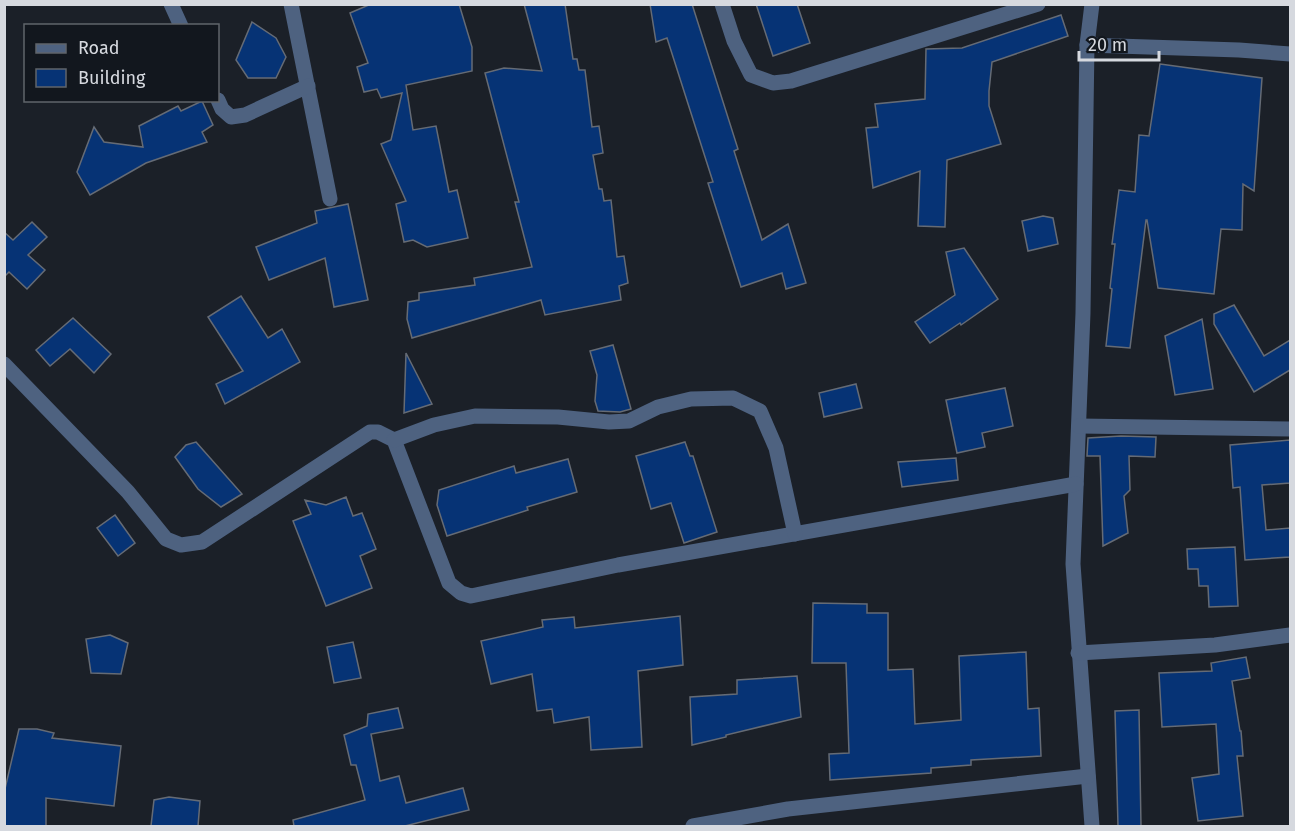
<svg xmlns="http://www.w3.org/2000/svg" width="1295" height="831" font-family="'Fira Sans',sans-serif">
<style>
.building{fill:#063375;stroke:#656b75;stroke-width:1.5}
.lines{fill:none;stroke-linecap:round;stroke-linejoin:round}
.minor{stroke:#4e6280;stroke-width:15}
</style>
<rect width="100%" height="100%" fill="#1b2028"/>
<g class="building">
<path d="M371,4h88l13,43v24l-66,14 7,45 23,-4 13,66 8,-2 11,48 -41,9 -14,-7 -9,2 -8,-38 10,-3 -25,-57 10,-4 11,-47 -21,5 -4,-9 -13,3 -7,-25 11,-4 -18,-50z"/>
<path d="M524,4h41l8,55h4l2,11h6l7,57 7,-1 4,27 -10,2 6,34h3l2,12 7,-1 6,57 7,-1 4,27 -9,3 2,14 -76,15 -4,-15 -129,38 -5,-19 1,-17 11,-2v-7l56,-8 -1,-7 58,-11 -17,-65h4l-34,-129 19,-5 38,3z"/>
<path d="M650,4h42l46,145 -4,2 28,89 26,-16 18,59 -20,6 -4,-16 -41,14 -33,-104 5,-1 -46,-144 -11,4z"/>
<path d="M756,4h41l13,39 -37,13z"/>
<path d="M1061,15l7,21 -76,26 -3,29v15l12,38 -54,16 -2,67 -27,-1 2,-55 -47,17 -7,-60 12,-1 -3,-23 50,-5 1,-50 36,-1z"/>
<path d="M252,22l24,16 10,19 -10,21h-28l-12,-18z"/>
<path d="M1160,64l102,14 -8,113 -11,-7 -1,46 -21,-1 -7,65 -56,-6 -11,-68h-1l-16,128 -24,-2 6,-57 -2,-1 5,-44h-3l7,-54 16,2 4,-57 10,1z"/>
<path d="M202,101l11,24 -11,7 5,10 -61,21 -56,32 -13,-23 17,-45 10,15 39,5 -4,-21 39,-20 3,5z"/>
<path d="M348,204l20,96 -34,7 -9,-49 -56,22 -13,-33 61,-24 -2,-12z"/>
<path d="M1043,216l10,2 5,26 -30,7 -6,-30z"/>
<path d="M32,222l15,15 -19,18 17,15 -18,19 -18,-17 -5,5v-45l9,8z"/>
<path d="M964,248l34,51 -37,26 -1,-2 -30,20 -15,-21 40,-27 -9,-43z"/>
<path d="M241,296l27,42 14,-9 18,33 -75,42 -9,-20 27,-13 -35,-54z"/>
<path d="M1234,305l30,51 26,-16v30l-36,22 -40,-68v-10z"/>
<path d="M73,318l38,36 -17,19 -24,-24 -20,17 -14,-16z"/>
<path d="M1202,319l11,70 -38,6 -10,-59z"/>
<path d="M613,345l18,64 -11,3 -22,-1 -3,-10 2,-26 -7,-24z"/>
<path d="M406,353l26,51 -28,9z"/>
<path d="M856,384l6,24 -38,9 -5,-24z"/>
<path d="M1005,388l8,38 -31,7 3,14 -28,6 -11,-53z"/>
<path d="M1121,436l35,1 -1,20 -26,-1 1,34 -6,6 4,37 -25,13 -3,-90h-13l1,-18z"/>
<path d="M1290,440v43l-28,2 4,45 24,-2v29l-45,3 -5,-73 -7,1 -3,-43z"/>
<path d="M196,442l46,52 -21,13 -23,-18 -23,-32 11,-12z"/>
<path d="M685,442l5,14h3l24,76 -33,11 -13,-40 -20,6 -15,-53z"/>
<path d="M956,458l2,22 -56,7 -4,-25z"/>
<path d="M568,459l9,33 -50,15 1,3 -81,26 -10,-31 2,-15 75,-24 2,7z"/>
<path d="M346,497l7,19 9,-3 14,36 -16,7 12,32 -46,18 -33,-85 18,-7 -6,-14 21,5z"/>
<path d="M115,515l20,28 -17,13 -21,-28z"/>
<path d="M1235,547l3,59 -29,1 -1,-21h-9l-1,-17h-10l-1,-20z"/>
<path d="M813,603l54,1v9h21v57l25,-1 2,55 46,-4 -2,-64 67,-4 2,57 11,-1 2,48 -70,4v5l-40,3v5l-101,7 -1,-26 20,-1 -3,-90h-34z"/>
<path d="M680,616l3,49 -45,6 4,76 -51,3 -2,-33 -35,6 -2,-14 -15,2 -5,-37 -41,10 -10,-43 62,-14 -1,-7 32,-3 1,11z"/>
<path d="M110,635l18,8 -7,31 -30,-1 -5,-34z"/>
<path d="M353,642l8,36 -27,5 -7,-36z"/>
<path d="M1246,657l4,21 -18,3 8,50h1l2,25h-6l6,60 -45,5 -6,-43 27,-4 -3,-50 -54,3 -3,-54 53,-2 -1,-8z"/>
<path d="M797,676l4,41 -75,18v2l-34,8 -2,-48 47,-3v-14z"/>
<path d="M398,708l5,20 -32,6 9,47 19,-5 7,27 57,-15 6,22 -64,16h-111l-1,-6 72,-20 -9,-35h-5l-7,-30 23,-9 1,-12z"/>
<path d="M1139,710l2,116h-23l-3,-115z"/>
<path d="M19,729h18l17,4 -2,5 69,8 -7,60 -68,-8v28h-42v-33z"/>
<path d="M169,797l31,4 -2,25h-47l3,-26z"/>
</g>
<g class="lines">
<g class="minor">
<path d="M171,4l10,22"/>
<path d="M291,4l39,195"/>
<path d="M722,4l12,37 17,34 22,8 18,-2 247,-77"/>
<path d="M1092,4l-5,41 -4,268 -10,251 19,262"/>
<path d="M1087,45l152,5 51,4"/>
<path d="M218,100l4,9 9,8 14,-2 63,-29"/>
<path d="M4,364l124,128 38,47 15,6 21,-3 168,-110h8l16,8 55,143 12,10 10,3 147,-31 458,-81"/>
<path d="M1079,426l211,3"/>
<path d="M394,440l40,-15 41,-9 83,1 51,5 20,-1 29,-14 33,-8 42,-1 27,13 16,37 19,86"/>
<path d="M1078,653l137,-8 75,-10"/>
<path d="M693,826l95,-17 300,-33"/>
</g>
</g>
<rect width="1295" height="831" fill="none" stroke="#d6d9df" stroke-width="12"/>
<rect x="24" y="24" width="195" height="78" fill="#12171e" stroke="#60656b" stroke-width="1.5"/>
<rect x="36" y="44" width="30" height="9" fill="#4e6280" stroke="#60656b" stroke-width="1.5"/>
<text x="78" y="54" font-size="18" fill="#d6d9df">Road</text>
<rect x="36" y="69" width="30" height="18" fill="#063375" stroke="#60656b" stroke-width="1.5"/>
<text x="78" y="84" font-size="18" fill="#d6d9df">Building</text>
<path d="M1079 51v9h80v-9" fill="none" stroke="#d6d9df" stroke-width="3"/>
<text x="1088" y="51" font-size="18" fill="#d6d9df" stroke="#12171e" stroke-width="4.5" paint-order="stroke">20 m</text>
</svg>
